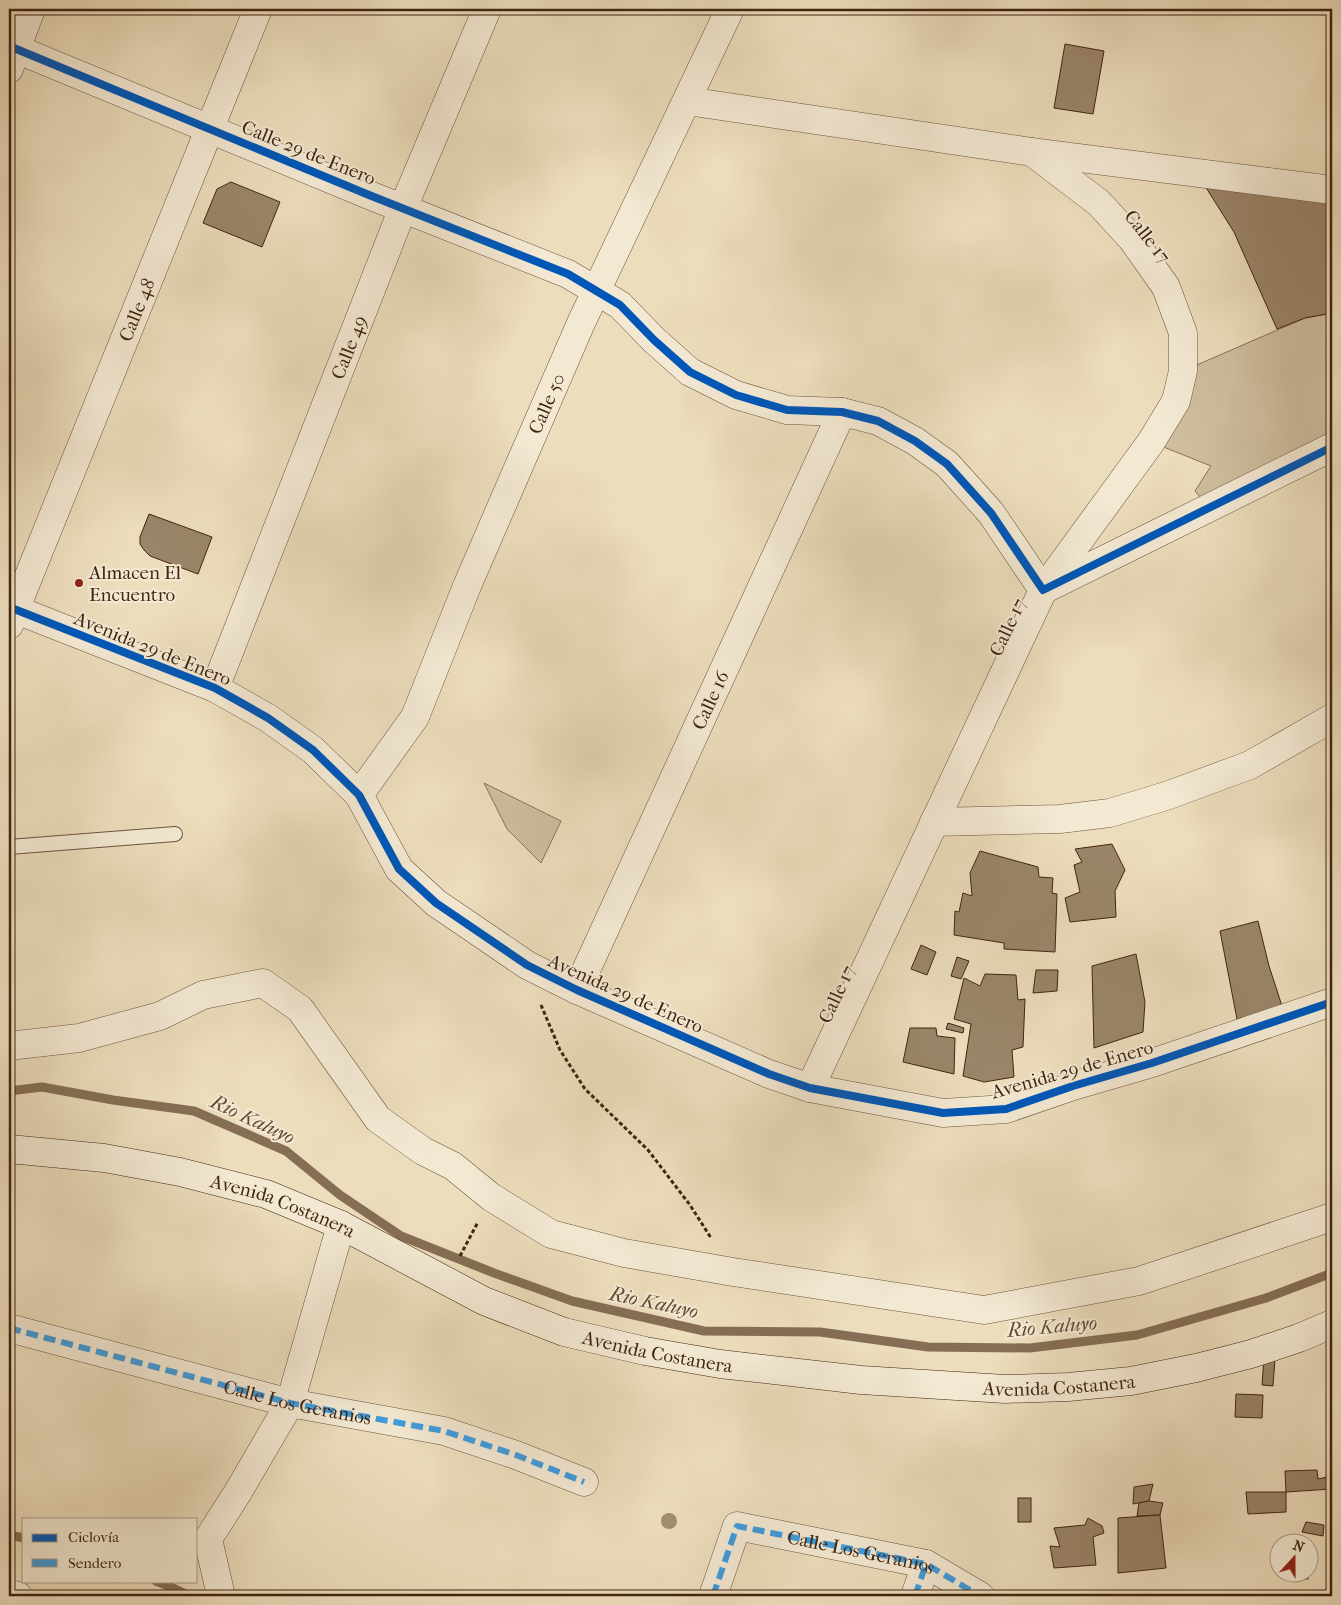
<svg xmlns="http://www.w3.org/2000/svg" width="1341" height="1605" font-family="'IM FELL French Canon',serif">
<style>
.green{fill:#cfbe9f;stroke:#887258}
.lines{fill:none;stroke-linecap:round;stroke-linejoin:round}
.stream{stroke:#856e55;stroke-width:9}
.building{fill:#9a856a;stroke:#412511}
.lane-casing{stroke:#6c533c;stroke-width:16}
.street-casing{stroke:#6c533c;stroke-width:29}
.secondary-casing{stroke:#412511;stroke-width:29}
.path{stroke:#412511;stroke-width:3;stroke-dasharray:4 2.5;stroke-linecap:butt}
.lane{stroke:#f3e9d3;stroke-width:14}
.street{stroke:#f3e9d3;stroke-width:28}
.secondary{stroke:#f3e9d3;stroke-width:28}
.quiet{stroke:#3f9cde;stroke-width:6;stroke-dasharray:12 6;stroke-linecap:butt}
.cycleway-casing{stroke:#f3e9d3;stroke-width:11}
.cycleway{stroke:#0057b8;stroke-width:8}
.tree{fill:#a18d71}
.poi-dot{fill:#8f2418;stroke:#f3e9d3;stroke-width:2}
.labels{text-anchor:middle;stroke-width:4;stroke-linejoin:round;paint-order:stroke}
.street-label{font-size:19px;fill:#412511;stroke:#f3e9d3}
.poi-label{font-size:19px;fill:#412511;stroke:#f3e9d3;text-anchor:start}
.water-label{font-size:20px;font-style:italic;fill:#634933;stroke:#f3e9d3}
</style>
<rect width="100%" height="100%" fill="#ecddbc"/>
<filter id="stains"><feTurbulence type="fractalNoise" baseFrequency=".004" numOctaves="4"/><feColorMatrix values="0 0 0 0 .2 0 0 0 0 .09 0 0 0 0 .02 0 0 0 .5 -.17"/></filter>
<radialGradient id="worn" r=".72"><stop offset=".6" stop-color="#630" stop-opacity="0"/><stop offset="1" stop-color="#630" stop-opacity=".3"/></radialGradient>
<g class="green">
<path d="M1332,313v127l-125,65 -12,-14 16,-25 -60,-24 32,-71 122,-53z"/>
<path d="M484,783l77,38 -20,42 -34,-34z"/>
</g>
<g class="lines">
<g class="stream">
<path d="M9,1091l33,-4 71,13 81,11 92,40 54,44 61,41 93,37 78,28 132,30 116,1 108,15 102,1 107,-13 129,-37 66,-25"/>
<path d="M9,1535l15,3"/>
<path d="M156,1581l15,6 19,9"/>
</g>
</g>
<g class="building">
<path d="M1065,44l39,7 -11,63 -39,-6z"/>
<path d="M231,182l49,20 -18,45 -59,-24 14,-34z"/>
<path d="M1205,186l127,15v112l-27,5 -28,11 -43,-97z"/>
<path d="M149,514l63,23 -14,37 -48,-18 -6,-6 -4,-6v-7z"/>
<path d="M1112,844l13,26 -10,21 1,26 -46,5 -5,-24 15,-6 -6,-27 8,-3 -7,-13z"/>
<path d="M980,851l58,16 1,10 14,1 -1,15 5,1 -2,58 -51,-3v-6l-50,-8 1,-24 4,1 4,-19 9,3 -2,-23z"/>
<path d="M1258,921l11,45 14,43 -46,10 -17,-88z"/>
<path d="M921,945l15,7 -9,23 -16,-6z"/>
<path d="M1136,954l9,48 -2,30 -49,16 -2,-82z"/>
<path d="M957,957l12,4 -8,18 -10,-3z"/>
<path d="M1036,970h22l-1,21 -24,2z"/>
<path d="M985,974l31,1 2,25 7,-1 -2,48 -11,3 2,27 -30,5 -21,-6 8,-52 -17,-5 10,-41 16,8z"/>
<path d="M948,1023l16,5 -1,5 -17,-4z"/>
<path d="M910,1028h26l1,8 18,2 -1,36 -51,-12z"/>
<path d="M1264,1358l11,1 -2,27 -11,-1z"/>
<path d="M1236,1394l27,1 -1,23 -27,-1z"/>
<path d="M1317,1470l1,9 14,-3v13l-46,3 -1,-21z"/>
<path d="M1153,1484l-4,17 -16,3 1,-17z"/>
<path d="M1246,1492h40v20l-38,2z"/>
<rect x="1018" y="1498" width="13" height="24"/>
<path d="M1149,1501l14,2 -3,12 -23,1 2,-13z"/>
<path d="M1160,1515l6,53 -48,5v-55z"/>
<path d="M1088,1518l14,8 2,7 -11,4 3,28 -42,3 -4,-22 10,1 -6,-19 31,-3z"/>
<path d="M1306,1522l18,3 -1,11 -21,-4z"/>
<path d="M1309,1559l-1,20 -19,-1v-6h19z"/>
</g>
<g class="lines">
<defs>
<path id="lane" d="M9,847l166,-13"/>
<g id="street">
<path d="M9,46l360,149 199,79 52,31 34,35 36,32 46,23 51,15 55,2 36,9 37,20 32,23 44,49 52,77 289,-143"/>
<path d="M9,69l22,-60"/>
<path d="M687,101l345,51 300,38"/>
<path d="M9,607l206,81 53,30 45,32 46,45 40,74 37,34 91,62 50,25 192,84 41,14 133,25 63,-4 67,-23 79,-23 180,-61"/>
<path id="s1" d="M9,625l249,-616"/>
<path id="s2" d="M215,688l188,-480 84,-199"/>
<path id="s3" d="M359,795l56,-78 52,-131 114,-263 149,-314"/>
<path d="M934,822l126,-3 50,-6 59,-18 81,-30 82,-47"/>
<path id="s4" d="M577,990l265,-578"/>
<path d="M9,1046l70,-8 81,-22 43,-21 60,-12 37,26 78,110 45,32 30,15 38,31 60,37 73,19 109,19 251,38 155,-29 193,-64"/>
<path d="M810,1088l233,-498 108,-148 25,-41 7,-30v-38l-17,-46 -34,-48 -33,-36 -67,-51"/>
<path id="s5" d="M9,1328l281,75 154,28 72,24 68,27"/>
<path d="M9,1594l9,2"/>
<path d="M221,1596l-13,-57 30,-47 52,-89 51,-178"/>
<path id="s6" d="M713,1596l24,-70 189,38 54,32"/>
<path d="M915,1596l11,-32"/>
</g>
<g id="secondary">
<path id="s7" d="M9,1150h11l84,8 76,14 86,22 75,31 143,76 80,31 81,19 75,13 141,16 144,9 63,-2 63,-6 65,-13 55,-14 48,-16 33,-14"/>
</g>
</defs>
<use href="#lane" class="lane-casing"/>
<use href="#street" class="street-casing"/>
<use href="#secondary" class="secondary-casing"/>
<g class="path">
<path d="M541,1005l19,45 25,39 63,61 42,55 21,33"/>
<path d="M460,1256l18,-34"/>
</g>
<use href="#lane" class="lane"/>
<use href="#street" class="street"/>
<use href="#secondary" class="secondary"/>
<g class="quiet">
<path d="M9,1328l281,75 154,28 72,24 68,27"/>
<path d="M713,1596l24,-70 189,38 54,32"/>
<path d="M915,1596l11,-32"/>
</g>
<defs>
<g id="cycleway">
<path d="M9,46l360,149 199,79 52,31 34,35 36,32 46,23 51,15 55,2 36,9 37,20 32,23 44,49 52,77 289,-143"/>
<path d="M9,607l206,81 53,30 45,32 46,45 40,74 37,34 91,62 50,25 192,84 41,14 133,25 63,-4 67,-23 79,-23 180,-61"/>
</g>
</defs>
<use href="#cycleway" class="cycleway-casing"/>
<use href="#cycleway" class="cycleway"/>
</g>
<circle class="tree" cx="669" cy="1521" r="8"/>
<circle class="poi-dot" cx="79" cy="583" r="5"/>
<g class="labels">
<g class="street-label">
<text transform="translate(309 152) rotate(22)" y="7">Calle 29 de Enero</text>
<text transform="translate(1148 236) rotate(52)" y="7">Calle 17</text>
<text dy="7" stroke="none"><textPath href="#s1" startOffset="340">Calle 48</textPath></text>
<text dy="7" stroke="none"><textPath href="#s2" startOffset="366">Calle 49</textPath></text>
<text dy="7" stroke="none"><textPath href="#s3" startOffset="436">Calle 50</textPath></text>
<text transform="translate(1007 627) rotate(-65)" y="7">Calle 17</text>
<text transform="translate(153 648) rotate(22)" y="7">Avenida 29 de Enero</text>
<text dy="7" stroke="none"><textPath href="#s4" startOffset="319">Calle 16</textPath></text>
<text transform="translate(626 993) rotate(24)" y="7">Avenida 29 de Enero</text>
<text transform="translate(836 994) rotate(-65)" y="7">Calle 17</text>
<text transform="translate(1072 1069) rotate(-16)" y="7">Avenida 29 de Enero</text>
<text dy="7" stroke="none"><textPath href="#s7" startOffset="281">Avenida Costanera</textPath></text>
<text dy="7" stroke="none"><textPath href="#s7" startOffset="686">Avenida Costanera</textPath></text>
<text dy="7" stroke="none"><textPath href="#s7" startOffset="1090">Avenida Costanera</textPath></text>
<text dy="7" stroke="none"><textPath href="#s5" startOffset="298">Calle Los Geranios</textPath></text>
<text dy="7" stroke="none"><textPath href="#s6" startOffset="201">Calle Los Geranios</textPath></text>
</g>
<g class="poi-label">
<text x="89" y="579">Almacen El<tspan x="89" dy="22">Encuentro</tspan></text>
</g>
<g class="water-label">
<text transform="translate(253 1119) rotate(25)" y="7">Rio Kaluyo</text>
<text transform="translate(654 1302) rotate(12)" y="7">Rio Kaluyo</text>
<text transform="translate(1052 1326) rotate(-5)" y="7">Rio Kaluyo</text>
</g>
</g>
<rect width="1341" height="1605" fill="none" stroke="#ecddbc" stroke-width="30"/>
<rect x="10" y="10" width="1321" height="1585" fill="none" stroke="#412511" stroke-width="2.5"/>
<rect x="15" y="15" width="1311" height="1575" fill="none" stroke="#412511"/>
<rect x="22" y="1518" width="175" height="65" fill="#f3e9d3" stroke="#ac9b85"/>
<rect x="32" y="1534" width="25" height="8" fill="#0057b8" stroke="#ac9b85"/>
<text x="68" y="1542" font-size="15" fill="#412511">Ciclovía</text>
<rect x="32" y="1559" width="25" height="8" fill="#3f9cde" stroke="#ac9b85"/>
<text x="68" y="1568" font-size="15" fill="#412511">Sendero</text>
<g transform="translate(1294 1558) rotate(21)"><circle r="24" fill="#f3e9d3" stroke="#ac9b85"/>
<path d="M0-4L9 19L0 12L-9 19Z" fill="#8f2418"/>
<text y="-8" font-size="14" font-weight="bold" text-anchor="middle" fill="#412511">N</text>
</g>
<rect width="100%" height="100%" filter="url(#stains)"/>
<rect width="100%" height="100%" fill="url(#worn)"/>
</svg>
